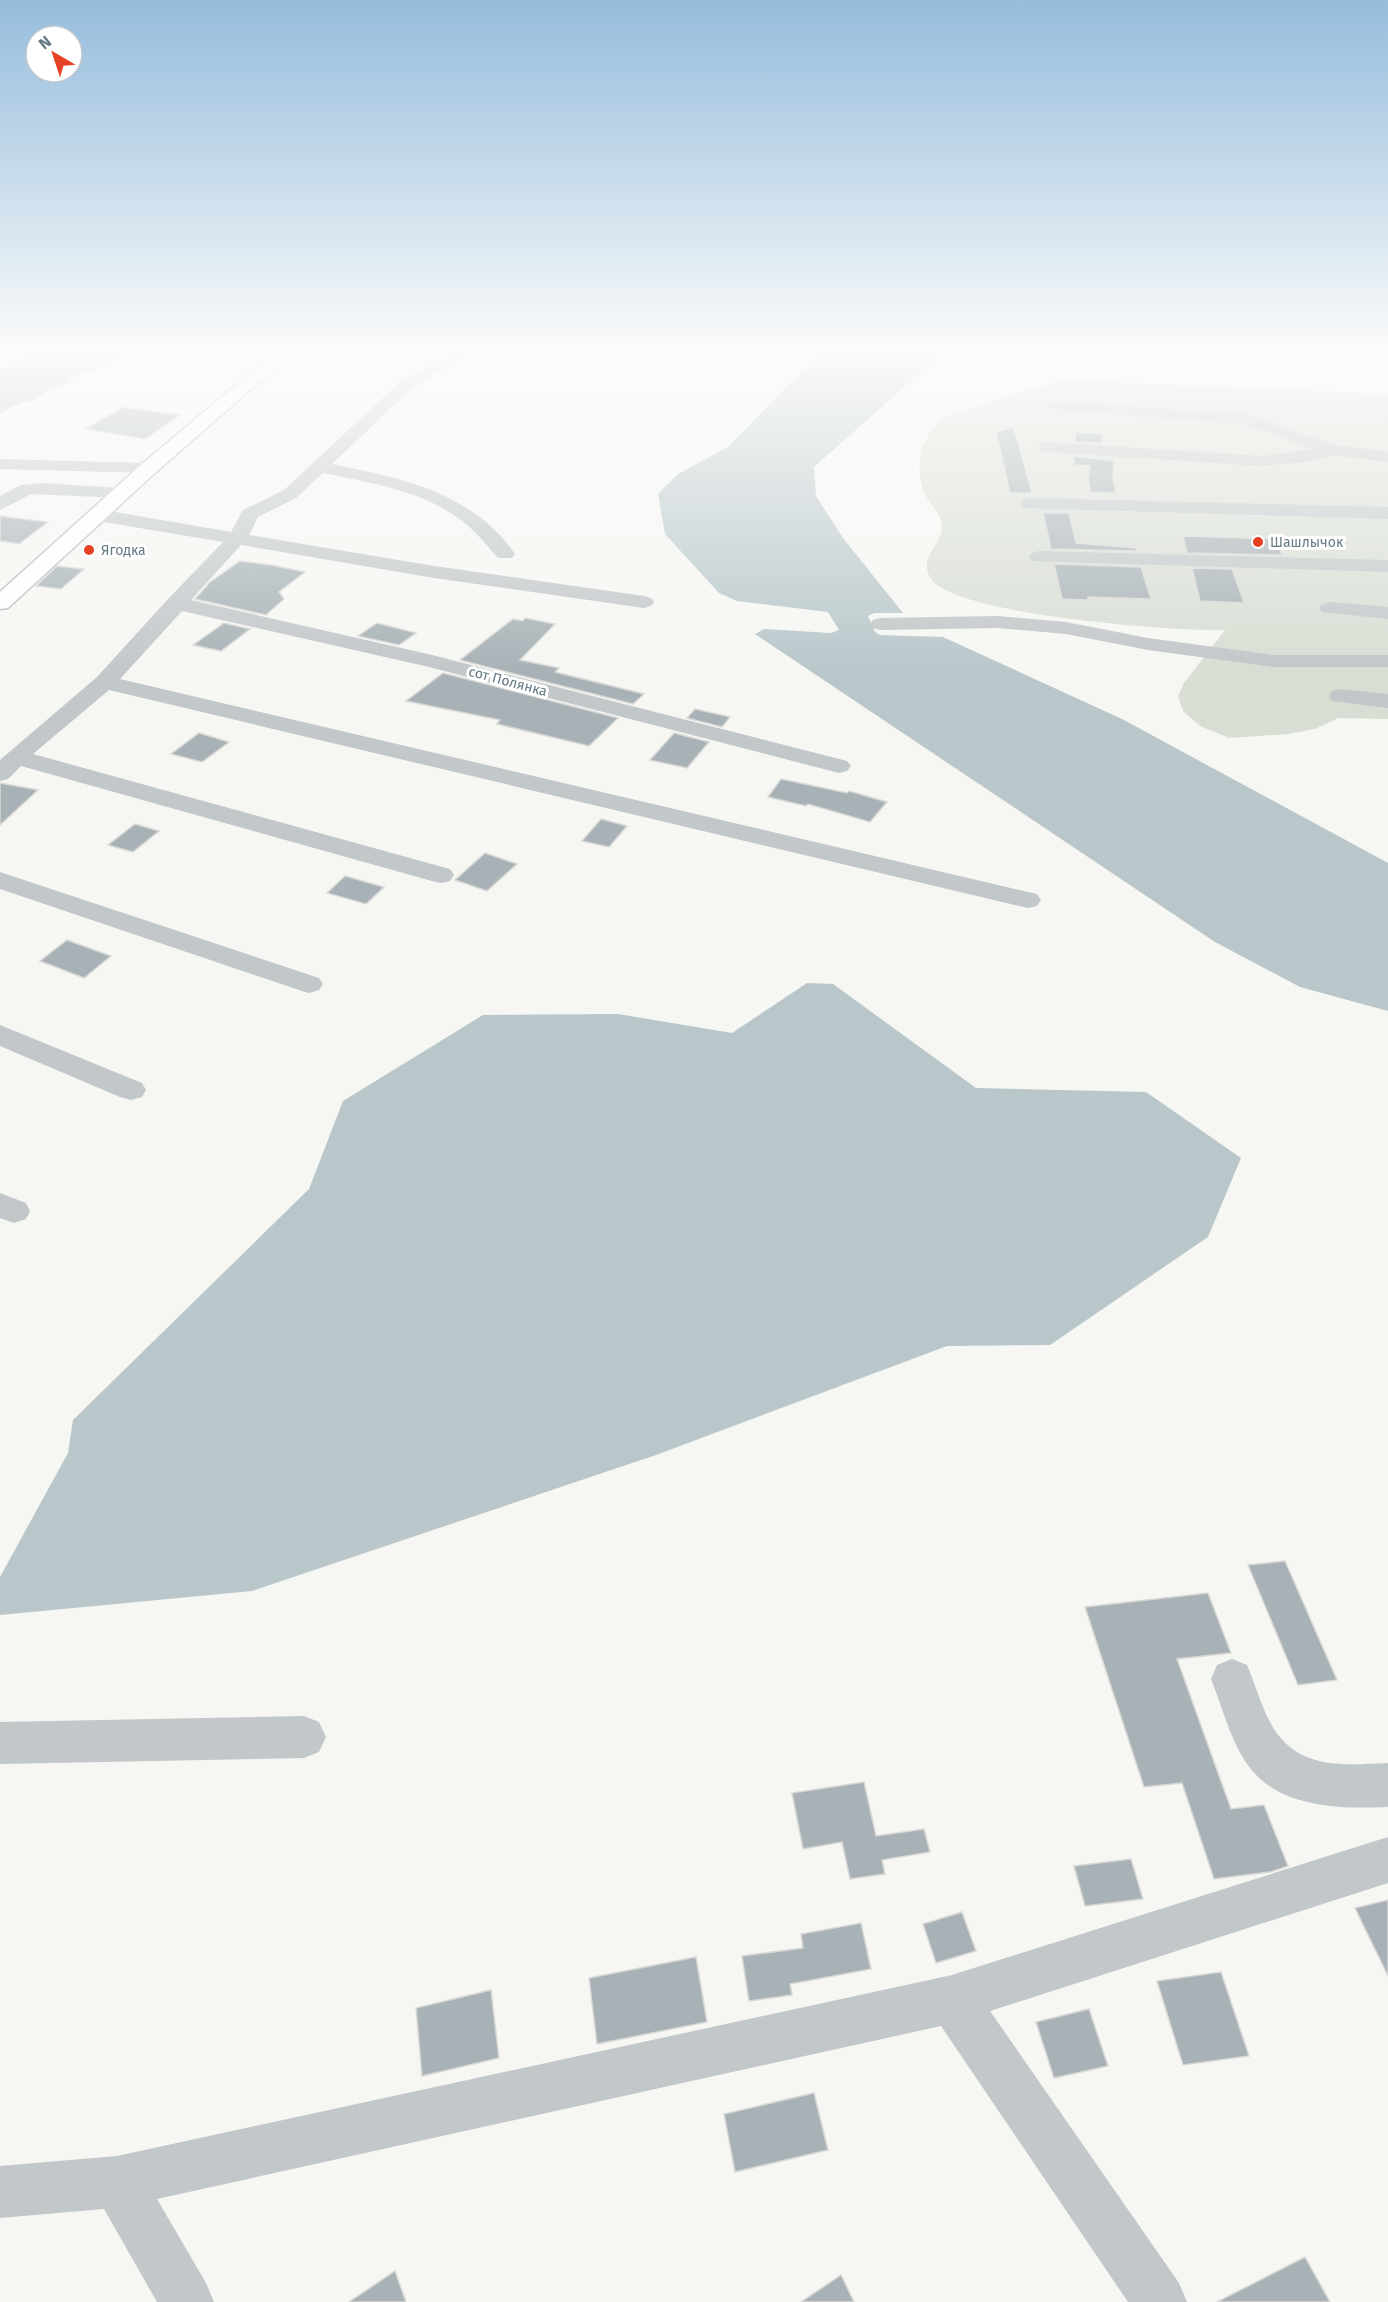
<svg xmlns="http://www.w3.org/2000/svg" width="1388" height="2302" font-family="'Fira Sans',sans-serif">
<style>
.green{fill:#d8ded4}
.water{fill:#b9c7ca}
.building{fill:#a8b2b6;stroke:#d8d8d6;stroke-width:1.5}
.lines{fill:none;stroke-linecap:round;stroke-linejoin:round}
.major-casing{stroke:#b5babd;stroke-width:3}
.minor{fill:#c2c7c9;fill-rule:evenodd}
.major{fill:#fff;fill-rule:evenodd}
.poi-dot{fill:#e64123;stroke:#fff;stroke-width:2}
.labels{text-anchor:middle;stroke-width:6;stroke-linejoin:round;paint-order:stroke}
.far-poi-label{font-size:14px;fill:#657985;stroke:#fff;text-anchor:start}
.far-street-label{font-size:14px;fill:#657985;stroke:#fff}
</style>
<rect width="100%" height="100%" fill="#f6f6f3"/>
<path class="green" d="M1060,380l328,14v325l-50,-1 -23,11 -27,5 -59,4 -29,-12 -17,-15 -5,-15 6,-13 41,-53c-48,2 -269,-15 -294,-51 -15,-23 16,-35 10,-59 -1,-5 -7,-11 -10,-16 -20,-28 -13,-68 15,-88z"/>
<g class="water">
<path d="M44,350h97l-52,22 -15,4 -6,7 -21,7 -10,9 -17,4 -20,10v-45l11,-2c6,-11 21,-14 33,-16z"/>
<path d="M823,350h123l-132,117 2,29 27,42 60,75h-29l-6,3 7,16 5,3 63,2 179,82 266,144v148l-88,-24 -85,-45 -460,-308 9,-5 67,4 8,-3 -11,-18 -91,-11 -18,-8 -54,-59 -7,-40 20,-20 50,-27z"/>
<path d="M1226,350h94c-29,10 -65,6 -94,0z"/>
<path d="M807,983l26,1 143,104 170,4 95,66 -33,79 -158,108 -103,1 -291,109 -404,136 -252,24v-38l68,-124 5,-33 236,-231 34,-88 140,-86 135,-1 114,19z"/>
</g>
<g class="building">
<path d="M123,407l5,1 52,7 -35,24 -60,-10z"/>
<path d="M1014,427l18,66h-22l-14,-61z"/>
<path d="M1075,432l28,2v9l-28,-1z"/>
<path d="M1074,456l40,5 -1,18 3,14 -25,-1 -3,-13 2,-13 -16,-1z"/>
<path d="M1043,513h26l7,30 60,5 1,3 -86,-2z"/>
<path d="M0,516l48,6 -29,22 -19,-3z"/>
<path d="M1183,536l93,3 6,16 -95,-2z"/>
<path d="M240,561l31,4 34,7 -26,20 5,7 -18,16 -71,-16 15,-17z"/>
<path d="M1054,564l87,3 10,32 -63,-2v3l-26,-1z"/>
<path d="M57,566l27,3 -23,20 -25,-3z"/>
<path d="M1192,568l40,1 12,34 -44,-2z"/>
<path d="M525,618l30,6 -35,36 39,8 -4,4 89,22 -11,10 -173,-44 53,-41 10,2z"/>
<path d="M224,623l26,6 -29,22 -28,-6z"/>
<path d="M377,623l39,10 -17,12 -41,-9z"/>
<path d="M443,673l175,45 -29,28 -92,-22 3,-4 -94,-19z"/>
<path d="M695,709l35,8 -8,10 -35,-9z"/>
<path d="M199,733l30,9 -27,20 -31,-8z"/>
<path d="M674,733l35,9 -22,26 -37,-8z"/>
<path d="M781,779l66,14 2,-2 38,11 -17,20 -62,-18 -2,2 -38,-9z"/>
<path d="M0,783l38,7 -38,35z"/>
<path d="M601,819l26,7 -18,21 -27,-6z"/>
<path d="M135,824l24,7 -26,21 -25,-7z"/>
<path d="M485,853l32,11 -30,27 -32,-11z"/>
<path d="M345,876l39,11 -18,17 -39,-11z"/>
<path d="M67,940l44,16 -27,22 -44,-17z"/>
<path d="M1285,1561l52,119 -39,5 -50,-120z"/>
<path d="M1208,1593l23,60 -54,6 54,150 33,-4 24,61 -18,6 -56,7 -32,-96 -38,4 -59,-180z"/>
<path d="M864,1782l12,54 48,-7 6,23 -48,8 3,14 -35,5 -8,-37 -39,7 -11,-56z"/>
<path d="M1131,1859l12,40 -58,7 -11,-40z"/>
<path d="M1388,1900v76l-33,-68z"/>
<path d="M962,1912l14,39 -40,12 -13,-39z"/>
<path d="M861,1923l10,46 -81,15 2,11 -43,6 -7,-45 61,-8 -2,-14z"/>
<path d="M696,1957l11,65 -110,22 -8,-66z"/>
<path d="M1221,1972l28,84 -66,9 -26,-84z"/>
<path d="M491,1990l8,68 -77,18 -6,-68z"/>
<path d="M1089,2009l19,57 -54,12 -18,-56z"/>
<path d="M814,2093l14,57 -93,22 -11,-58z"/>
<path d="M1305,2257l25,45h-113z"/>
<path d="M395,2271l11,31h-57z"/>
<path d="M841,2275l13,27h-53z"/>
</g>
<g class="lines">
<defs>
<path id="major" d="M278,350h18l-140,122 -148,136 -8,1v-17l142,-128z"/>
</defs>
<use href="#major" class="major-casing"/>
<g class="minor">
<path d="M457,350h19l-62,36 -82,78c69,14 140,28 183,90l-3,4h-14c-10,-11 -20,-24 -32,-34 -40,-33 -94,-41 -143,-51l-27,25 -38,19 -9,18 185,31 210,30 7,2 3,4 -3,4 -7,2 -210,-30 -193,-33 -50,55 241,55 415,106 4,5 -4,5 -8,2 -410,-106 -247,-56 -62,68 908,213 9,2 4,6 -4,6 -9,2 -919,-218 -76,64 417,115 4,6 -4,6 -9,2 -9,-2 -411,-115 -13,13 -8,2v-21l97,-83 71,-78 55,-57 -125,-21 -7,-2 -2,-4 2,-4 7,-2 133,23 12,-22 41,-20 118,-110z"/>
<path d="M1055,401l190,13 89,31 54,7v10l-55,-7 -28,7 -42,4 -216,-14 -6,-1 -3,-4 3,-4 6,-1 216,14 51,-7 -72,-25 -193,-15 -2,-3z"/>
<path d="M0,459l149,4 6,1 3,4 -3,4 -6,1 -149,-4z"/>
<path d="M41,483l81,5 6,1 3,4 -3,4 -6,1 -91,-4 -31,16v-14l21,-11z"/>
<path d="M1029,498l359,9v12l-366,-11 -2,-4 2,-4z"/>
<path d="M1039,551l349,9v12l-356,-11 -3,-4 3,-4z"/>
<path d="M1329,602l59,5v12l-66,-7 -3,-4 3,-4z"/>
<path d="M998,616l68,6 82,16 125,17h115v12h-115l-125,-17 -82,-16 -68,-6 -118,2 -7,-2 -3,-4 3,-4 7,-2z"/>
<path d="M1340,689l48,5v14l-56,-7 -3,-5 3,-5z"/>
<path d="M0,872l319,106 4,6 -4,6 -10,3 -10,-3 -299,-101z"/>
<path d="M0,1025l142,58 4,7 -4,7 -11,3 -11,-3 -120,-51z"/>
<path d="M0,1193l26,10 4,8 -4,8 -12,4 -14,-5z"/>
<path d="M1232,1659l15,6c9,21 15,45 27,64 26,41 71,36 114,34v44c-50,2 -113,1 -143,-46 -16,-25 -23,-55 -34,-82l6,-14z"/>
<path d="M304,1716l15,6 7,15 -7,15 -15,6 -304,6v-42z"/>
<path d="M1388,1837v46l-398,128 189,272 8,19h-59l-187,-276 -784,173 49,84 8,19h-57l-53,-93 -104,9v-52l117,-10 835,-181z"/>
</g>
<use href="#major" class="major"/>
</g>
<linearGradient id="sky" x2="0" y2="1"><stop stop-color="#95bcdc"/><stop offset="0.52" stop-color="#fbfbfa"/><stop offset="1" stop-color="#fbfbfa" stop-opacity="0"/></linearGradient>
<rect width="1388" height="672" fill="url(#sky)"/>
<g class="poi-dot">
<circle cx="1258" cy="542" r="6"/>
<circle cx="89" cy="550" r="6"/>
</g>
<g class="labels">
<g class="far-poi-label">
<text x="1270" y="547">Шашлычок</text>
<text x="101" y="555">Ягодка</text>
</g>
<g class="far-street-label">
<text transform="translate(508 681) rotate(15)" y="5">сот Полянка</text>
</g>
</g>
<g transform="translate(54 54) rotate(321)"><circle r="28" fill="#ffffff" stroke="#c1c9ce" stroke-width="1.5"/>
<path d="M0-4.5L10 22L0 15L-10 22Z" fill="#e64123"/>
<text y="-9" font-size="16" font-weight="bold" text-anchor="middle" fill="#657985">N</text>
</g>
</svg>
